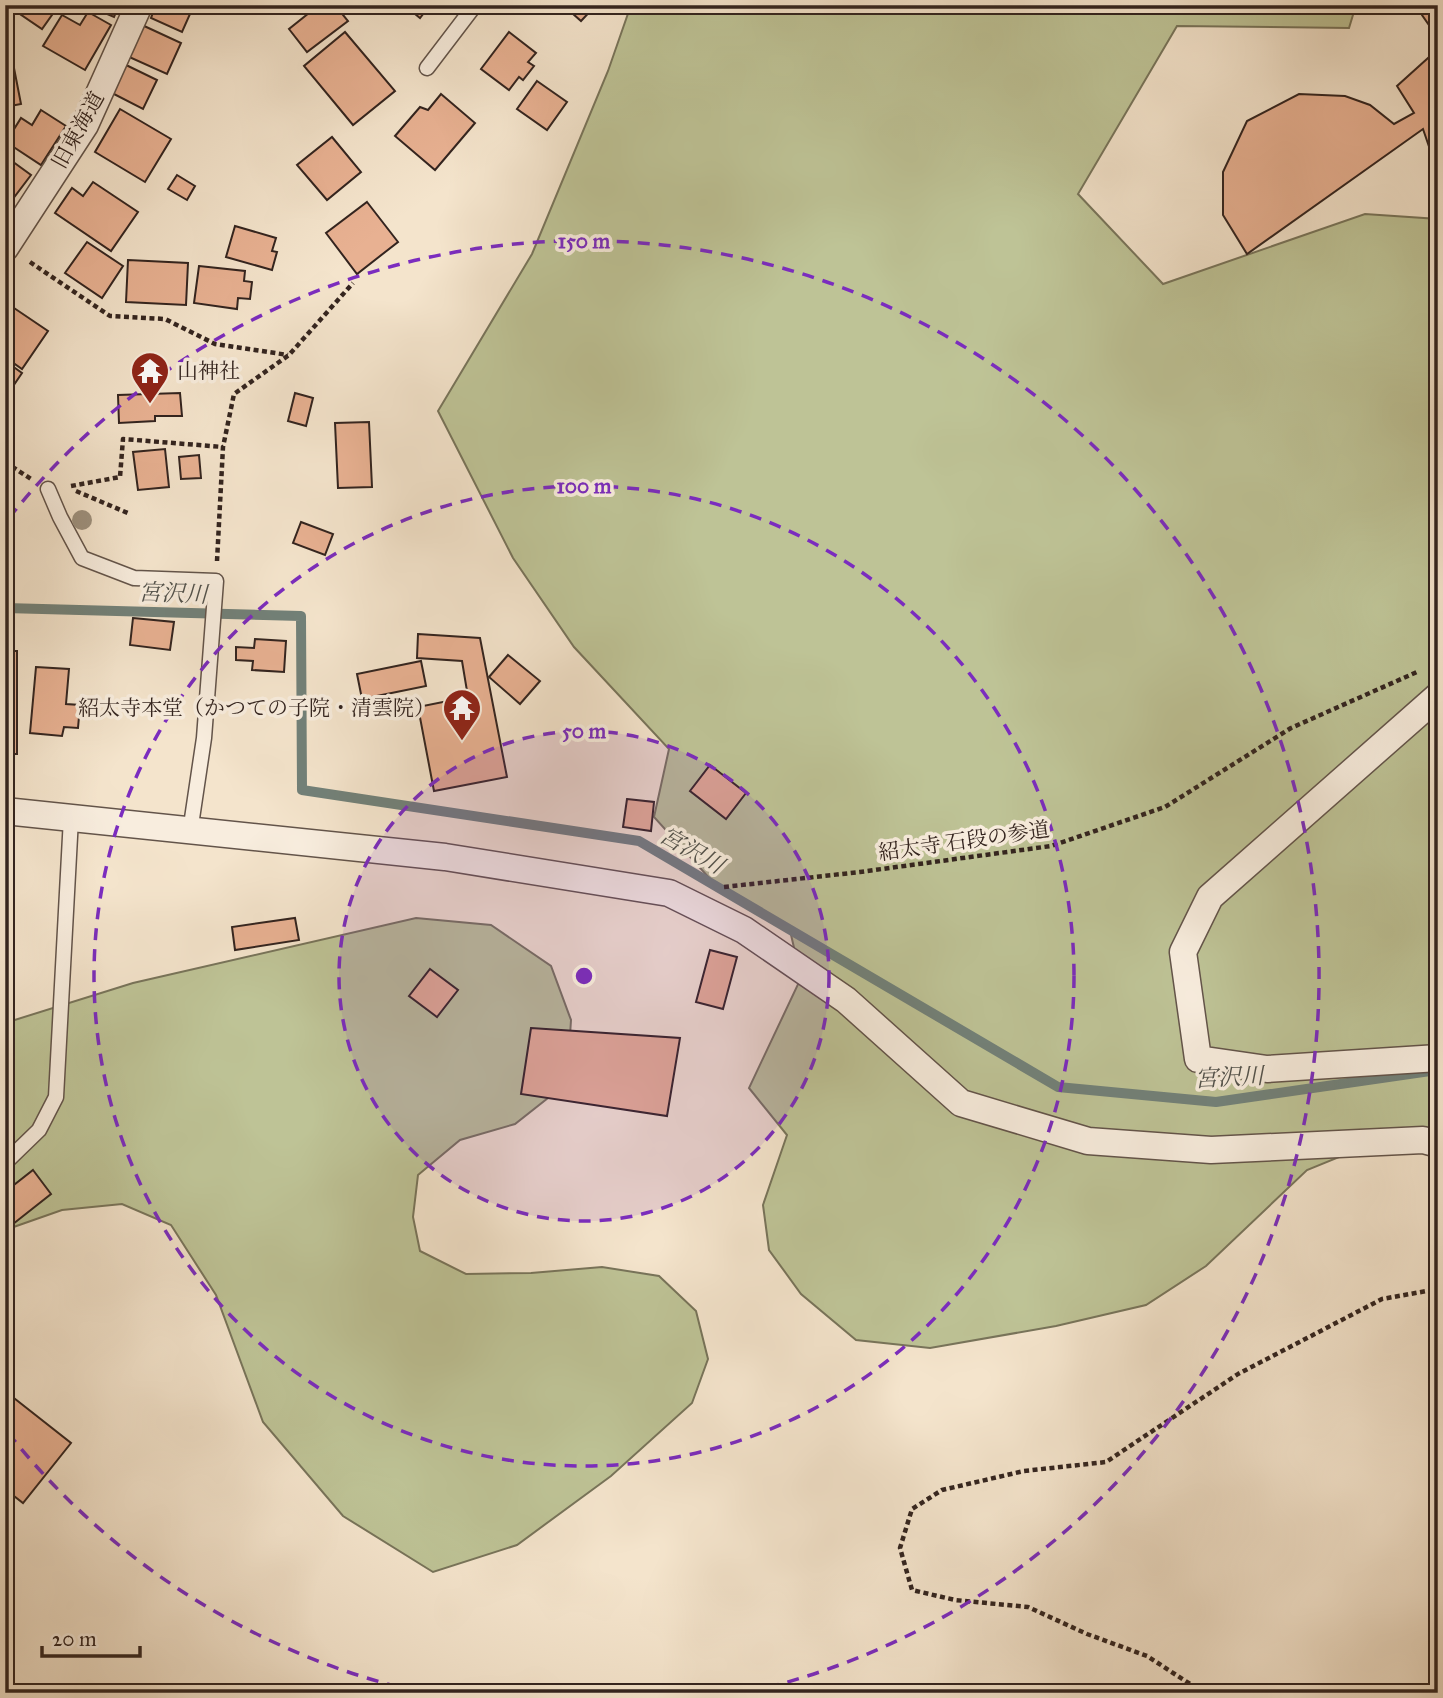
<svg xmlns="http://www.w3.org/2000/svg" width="1443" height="1698" font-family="'IM FELL Great Primer','Noto Serif JP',serif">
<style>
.green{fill:#bec396;stroke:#78745a;stroke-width:2}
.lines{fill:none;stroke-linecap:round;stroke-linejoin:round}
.stream{stroke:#728179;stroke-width:10}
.building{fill:#e8b192;stroke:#33241f;stroke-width:2}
.service-casing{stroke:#63544a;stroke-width:17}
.minor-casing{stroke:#63544a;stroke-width:29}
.path{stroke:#33241f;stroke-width:4.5;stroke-dasharray:5 3.5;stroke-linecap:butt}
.service{stroke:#f8edde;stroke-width:14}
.minor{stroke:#f8edde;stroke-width:26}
.tree{fill:#9d907d}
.ring{fill:none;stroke:#7b2cbf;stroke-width:3.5;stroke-dasharray:12 9}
.labels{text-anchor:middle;stroke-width:7;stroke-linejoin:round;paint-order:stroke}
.street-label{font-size:21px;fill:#33241f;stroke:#f8edde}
.poi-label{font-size:21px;fill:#33241f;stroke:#f8edde;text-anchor:start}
.water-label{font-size:23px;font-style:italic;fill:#52524c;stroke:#f8edde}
.centre{fill:#7b2cbf;stroke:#f8edde;stroke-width:3.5}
.ring-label{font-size:21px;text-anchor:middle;font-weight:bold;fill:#7b2cbf;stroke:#f8edde;stroke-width:7;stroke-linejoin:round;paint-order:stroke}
</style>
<rect width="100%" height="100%" fill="#f4e4cc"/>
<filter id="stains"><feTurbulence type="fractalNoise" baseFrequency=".00286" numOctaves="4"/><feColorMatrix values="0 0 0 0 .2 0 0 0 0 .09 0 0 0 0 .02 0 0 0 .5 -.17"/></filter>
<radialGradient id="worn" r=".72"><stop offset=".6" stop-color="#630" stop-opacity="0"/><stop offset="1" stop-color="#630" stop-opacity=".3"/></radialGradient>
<g class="green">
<path d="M631,5h725l-7,23 -172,-2 -99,168 85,90 202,-70 73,5v911l-28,-2 -103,42 -101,96 -60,39 -90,21 -126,22 -74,-8 -55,-46 -32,-44 -6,-45 24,-70 -38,-47 52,-110 -12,-52 -69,-36 -66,-73 15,-68 -95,-102 -61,-89 -75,-147 94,-157 76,-183z"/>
<path d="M416,918l75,7 60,41 20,54 -4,63 -52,41 -55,16 -42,35 -5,42 7,34 46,23 65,-1 71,-6 57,9 37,35 12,48 -16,44 -81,73 -94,69 -84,27 -90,-56 -80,-94 -47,-127 -45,-70 -49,-21 -60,6 -57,20v-207l128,-40z"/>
</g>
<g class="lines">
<path class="stream" d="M5,608l296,8 1,174 337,51 419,246 158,15 221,-32"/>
</g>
<g class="building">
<path d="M18,5h41l-17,24 -28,-19z"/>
<path d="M86,5h33l-5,12z"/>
<path d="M156,5h38l-12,27 -31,-14z"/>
<path d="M319,5h16l13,16 -41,31 -18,-23z"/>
<path d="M404,5h26l-10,13z"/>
<path d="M563,5h33l-15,16z"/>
<path d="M1419,5h19v33l-16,-23z"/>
<path d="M88,12l23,13 -26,45 -42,-24 19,-31 18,10z"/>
<path d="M142,25l39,18 -14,31 -40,-18z"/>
<path d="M345,32l50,59 -42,34 -49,-59z"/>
<path d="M509,32l27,21 -8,9 6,4 -11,14 -4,-3 -10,13 -28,-21z"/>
<path d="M1438,49v124l-15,-44 -176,125 -24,-39v-43l24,-51 52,-27 46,2 25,9 24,19 20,-11 -17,-27z"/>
<path d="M13,63l8,41 -16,3v-42z"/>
<path d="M124,64l33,16 -14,29 -33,-17z"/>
<path d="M537,81l30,21 -20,28 -30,-21z"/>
<path d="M441,94l34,29 -40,47 -40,-34 25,-29 8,3z"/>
<path d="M120,109l51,30 -26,43 -50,-30z"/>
<path d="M41,110l25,16 -25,39 -35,-23 15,-24 11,7z"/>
<path d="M332,137l29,35 -34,28 -30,-35z"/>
<path d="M5,156l26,19 -25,33h-1z"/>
<path d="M177,175l18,11 -8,14 -19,-11z"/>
<path d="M93,182l45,30 -27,39 -56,-38 17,-25 11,8z"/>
<path d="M367,202l31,40 -41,32 -31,-41z"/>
<path d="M235,226l41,12 -4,13 5,1 -5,18 -46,-13z"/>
<path d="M87,242l36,24 -21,32 -37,-25z"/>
<path d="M128,260l60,3 -2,42 -60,-3z"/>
<path d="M199,266l46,5 -1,10 8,1 -2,17 -12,-1 -1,11 -43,-6z"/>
<path d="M14,308l34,23 -26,38 -17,-12v-36z"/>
<path d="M8,363l14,10 -17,25v-31z"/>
<path d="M180,393l2,23h-27v5l-36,2 -1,-28z"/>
<path d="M295,393l18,5 -7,28 -18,-5z"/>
<path d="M369,422l3,65 -34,1 -3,-65z"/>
<path d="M165,449l4,38 -31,3 -5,-38z"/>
<path d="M199,455l2,23 -20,1 -2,-22z"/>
<path d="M301,522l32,12 -8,21 -32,-12z"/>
<path d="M133,618l41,4 -4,28 -40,-5z"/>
<path d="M418,634l62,4 27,139 -73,14 -16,-84 50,-10 -6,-36 -45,-3z"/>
<path d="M255,639l31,2 -2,31 -32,-2 1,-9 -17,-1v-13l18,1z"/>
<rect x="5" y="651" width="12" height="103"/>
<path d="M508,655l32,26 -20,23 -31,-27z"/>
<path d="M421,661l5,25 -64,13 -5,-25z"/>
<path d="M36,667l33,2 -3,35 14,1 -2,23 -14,-1 -2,9 -32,-3z"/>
<path d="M710,765l36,28 -20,26 -36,-28z"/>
<path d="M627,799l27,3 -3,29 -28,-4z"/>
<path d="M295,918l4,22 -64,10 -3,-23z"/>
<path d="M710,950l27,7 -14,52 -27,-7z"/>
<path d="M430,969l28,21 -21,27 -28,-21z"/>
<path d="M531,1028l149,10 -13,78 -146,-22z"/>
<path d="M33,1170l18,24 -43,34 -3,-3v-33z"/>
<path d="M5,1391l66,52 -48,60 -18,-14z"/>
</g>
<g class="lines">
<defs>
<g id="service">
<path d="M427,68l48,-63"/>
<path d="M48,489l12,28 22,41 52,20 82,3 -12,157 -14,94"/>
<path d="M5,1163l34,-33 17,-33 15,-279"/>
</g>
<g id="minor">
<path d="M5,248l80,-123 54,-120"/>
<path d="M1438,696l-228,201 -27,55 15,107 69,10 171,-11"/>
<path d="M5,811l440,46 224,36 75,37 102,70 115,103 127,38 123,9 212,-10 15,4"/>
</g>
</defs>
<use href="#service" class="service-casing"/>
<use href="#minor" class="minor-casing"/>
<g class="path">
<path d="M30,262l80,54 55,3 50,25 73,11"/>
<path d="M5,462l26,17"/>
<path d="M71,486l49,-9 3,-38 100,8"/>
<path d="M76,491l54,23"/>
<path d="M217,561l6,-114 11,-53 55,-39 64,-72"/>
<path d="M724,887l136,-15 191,-26 114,-39 126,-79 126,-56"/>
<path d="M1204,1693l-57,-37 -60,-22 -59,-27 -73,-7 -43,-10 -12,-42 12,-39 30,-19 82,-19 82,-9 132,-88 144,-75 56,-10"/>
</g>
<use href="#service" class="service"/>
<use href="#minor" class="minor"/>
</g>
<circle class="tree" cx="82" cy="520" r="10"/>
<circle cx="584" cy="976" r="245" fill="#7b2cbf" fill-opacity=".12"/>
<g class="ring">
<circle cx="584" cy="976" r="245"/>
<circle cx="584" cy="976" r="490"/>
<path d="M419 1692A735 735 0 0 1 9 1434M9 518A735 735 0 1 1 749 1692"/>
</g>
<defs>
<symbol id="temple-pin" viewBox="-11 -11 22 30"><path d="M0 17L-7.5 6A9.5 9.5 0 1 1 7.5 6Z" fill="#8f2418" stroke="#f8edde"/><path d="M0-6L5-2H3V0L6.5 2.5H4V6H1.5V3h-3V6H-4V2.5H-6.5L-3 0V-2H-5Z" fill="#fff"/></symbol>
</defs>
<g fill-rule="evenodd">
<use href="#temple-pin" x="128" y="349" width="44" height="60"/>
<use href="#temple-pin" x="440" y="686" width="44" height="60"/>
</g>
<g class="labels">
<g class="street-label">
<text transform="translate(78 130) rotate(-61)" y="7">旧東海道</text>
<text transform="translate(964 841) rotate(-8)" y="7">紹太寺 石段の参道</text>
</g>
<g class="poi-label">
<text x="177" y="378">山神社</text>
<text x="435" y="715" text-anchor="end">紹太寺本堂（かつての子院・清雲院）</text>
</g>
<g class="water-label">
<text transform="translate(173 593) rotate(2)" y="8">宮沢川</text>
<text transform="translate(692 850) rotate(30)" y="8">宮沢川</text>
<text transform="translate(1229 1077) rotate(-3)" y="8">宮沢川</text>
</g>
</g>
<circle cx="584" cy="976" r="10" class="centre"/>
<g class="ring-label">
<text x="584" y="248">150 m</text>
<text x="584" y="493">100 m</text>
<text x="584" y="738">50 m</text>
</g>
<rect width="1443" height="1698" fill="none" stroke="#f4e4cc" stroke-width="28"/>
<rect x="7" y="7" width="1429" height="1684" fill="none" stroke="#33241f" stroke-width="3.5"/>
<rect x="14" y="14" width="1415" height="1670" fill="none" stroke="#33241f" stroke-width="2"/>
<path d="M42 1646v10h98v-10" fill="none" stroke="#33241f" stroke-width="3.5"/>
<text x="52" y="1646" font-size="21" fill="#33241f" stroke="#f8edde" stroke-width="5" paint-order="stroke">20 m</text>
<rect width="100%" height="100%" filter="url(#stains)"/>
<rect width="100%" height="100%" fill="url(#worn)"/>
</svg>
